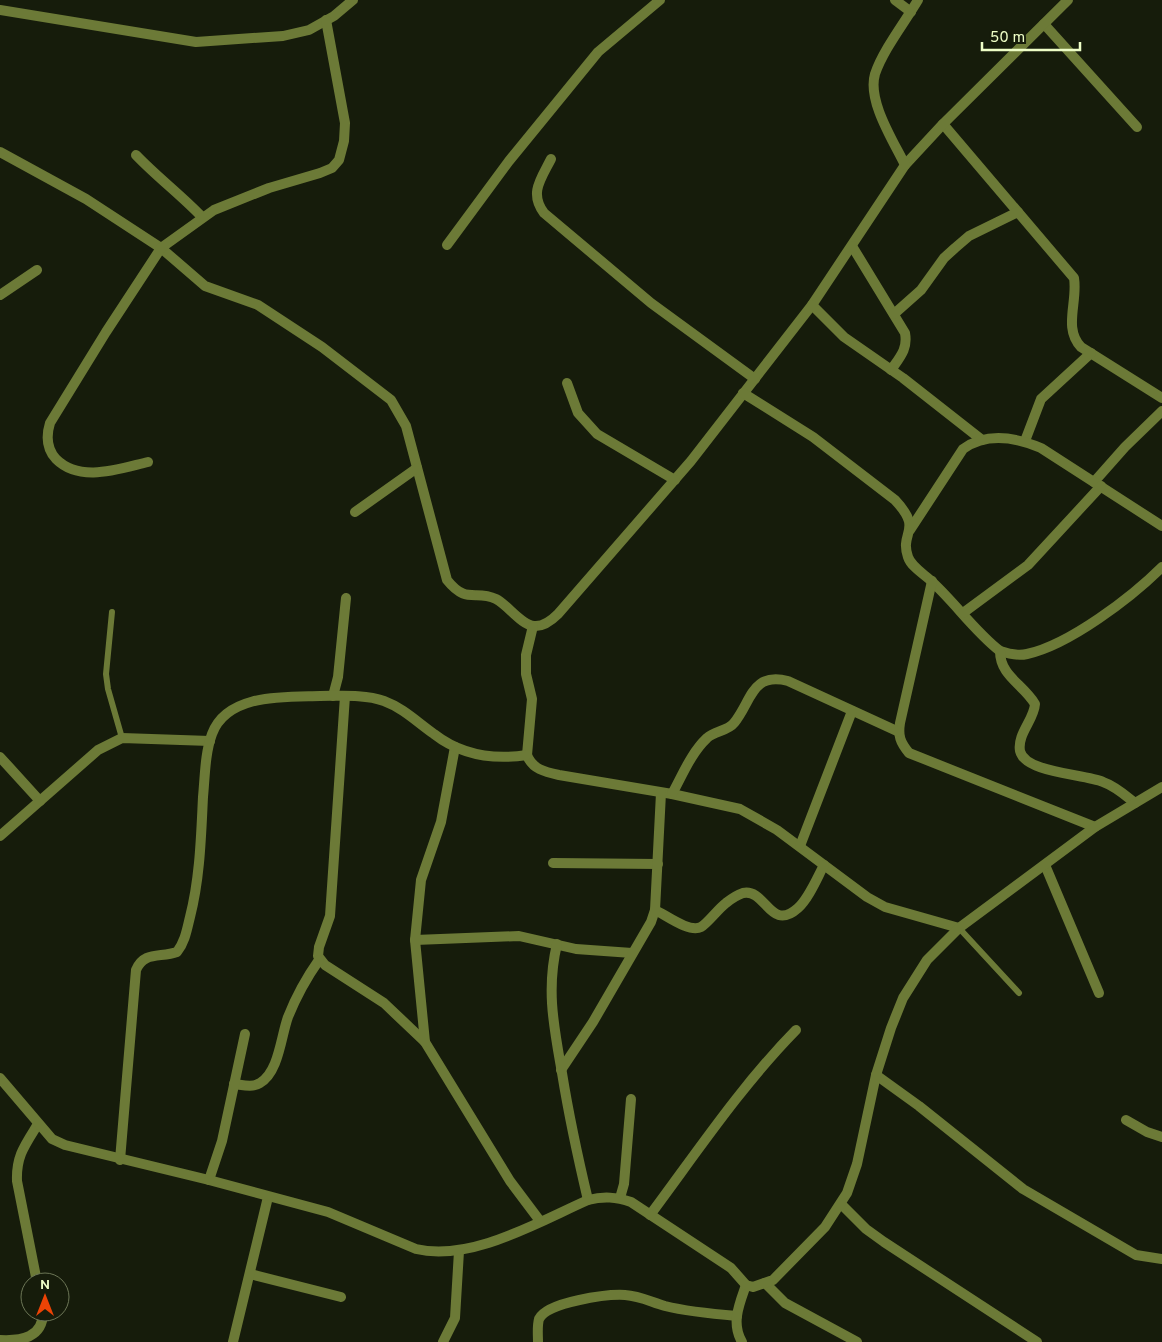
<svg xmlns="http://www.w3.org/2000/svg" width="1162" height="1342" font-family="Overpass,sans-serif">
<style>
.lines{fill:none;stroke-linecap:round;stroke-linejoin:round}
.service{stroke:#6c7a37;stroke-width:6}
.minor{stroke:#6c7a37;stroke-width:10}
.tertiary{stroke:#6c7a37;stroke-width:10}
</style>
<rect width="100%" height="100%" fill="#161c0b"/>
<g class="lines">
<g class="service">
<path d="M112,612l-6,62 2,15 14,49"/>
<path d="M959,928l60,65"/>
</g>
<g class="minor">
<path d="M895,0l16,12"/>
<path d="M0,10l196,32 87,-6 26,-6 25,-14 19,-16"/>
<path d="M1044,24l93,103"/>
<path d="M943,124l131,154c4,24 -11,50 7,69l81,51"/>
<path d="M0,152l86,47 75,49 44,38 53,19 64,42 69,53 15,26 41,154c20,25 28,9 49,19 12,6 25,26 38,27 10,1 18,-6 24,-12l133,-153 121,-156 93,-140 38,-41 125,-124"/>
<path d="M136,155c21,22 45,40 66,62"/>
<path d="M551,159c-10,20 -22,34 -7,54l107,90 104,76"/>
<path d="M905,165c-11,-23 -38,-64 -30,-91 8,-24 30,-52 43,-74"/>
<path d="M447,245l62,-84 89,-109 62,-52"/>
<path d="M852,246l53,87c3,16 -5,24 -14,37"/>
<path d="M0,295l37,-25"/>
<path d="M812,305l32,32 59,41 79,62"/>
<path d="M894,314l27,-24 23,-32 11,-10 14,-12 49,-24"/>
<path d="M567,383l11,30 19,21 78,46"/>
<path d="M743,393l70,44 82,63c29,31 4,31 13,57 3,9 14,16 21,22 25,22 45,52 71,72 9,3 18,5 27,3 42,-9 105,-57 135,-87"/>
<path d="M1025,441l16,-42 50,-46"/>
<path d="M148,462c-30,7 -68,21 -92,-3 -10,-11 -10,-23 -6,-36l56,-91 55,-84 53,-38 55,-22 51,-15 12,-5 7,-8 5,-19 1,-18 -19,-103"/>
<path d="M1094,482l31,-35 37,-36"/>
<path d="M355,512l62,-44"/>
<path d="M910,530l53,-81c24,-17 52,-12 78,-1l121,78"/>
<path d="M932,581l-32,142c-2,13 0,19 9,30l186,74"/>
<path d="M963,613l65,-48 73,-79"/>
<path d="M533,626l-7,29v19l6,25 -5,56c5,14 18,17 32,20l113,19 68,15 37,21 90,67 18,10 74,21"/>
<path d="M1000,651c0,25 23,33 35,53 -1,16 -18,30 -15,47 5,22 65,23 83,31 12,4 22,13 32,21"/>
<path d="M333,696l5,-19 8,-79"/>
<path d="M345,696l-15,220 -11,31 -1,9 7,9 59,38 41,39 85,139 30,40"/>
<path d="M0,757l40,44"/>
<path d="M672,794c10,-18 19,-41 35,-56 7,-7 21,-7 27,-15 18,-22 17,-51 54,-42l111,51"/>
<path d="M0,836l98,-86 24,-12 88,3"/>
<path d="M800,846l52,-135"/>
<path d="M553,863l105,1"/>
<path d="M1045,865l54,128"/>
<path d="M655,910c11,5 34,23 46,17 6,-3 17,-18 25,-24 5,-4 11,-8 17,-10 23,-5 27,40 55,15 11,-10 19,-30 26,-43"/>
<path d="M415,940l104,-4 57,13 56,4"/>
<path d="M557,944c-11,46 -3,83 5,129 7,43 16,85 26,127"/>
<path d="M425,1042l-10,-102 6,-60 20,-58 14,-75"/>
<path d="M561,1070l32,-48 58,-100 4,-12 6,-117"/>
<path d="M876,1075l43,31 104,83 113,66 26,4"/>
<path d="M234,1084c9,1 18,4 26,-1 19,-11 21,-47 28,-66 8,-20 19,-40 31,-57"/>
<path d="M1126,1120l21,12 15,5"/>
<path d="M120,1160l16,-190c8,-19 24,-12 41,-18 8,-10 10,-23 13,-35 10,-39 11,-80 13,-120 2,-21 2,-44 9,-63 15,-41 74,-37 108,-38 20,0 45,-2 64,5 19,7 33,21 50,33 27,21 60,26 93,21"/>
<path d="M209,1180l13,-39 23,-107"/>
<path d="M620,1198l4,-14 7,-85"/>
<path d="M841,1204l25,25 18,13 153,100"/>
<path d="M650,1215c47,-63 91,-129 146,-185"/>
<path d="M250,1274l91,23"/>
<path d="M37,1282l-20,-101c-1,-25 8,-36 21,-57"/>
<path d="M765,1283l20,20 72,39"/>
<path d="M0,1340c21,1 43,-2 43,-28"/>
<path d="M233,1342l35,-145"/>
<path d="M443,1342l12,-24 4,-67"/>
<path d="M538,1342c0,-7 -1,-16 1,-23 8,-17 68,-25 86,-24 15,1 26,7 40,11 24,6 48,8 72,10"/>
<path d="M742,1342c-11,-19 -3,-37 4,-57"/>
</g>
<path class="tertiary" d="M0,1078l52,61 13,6 144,35 119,32 88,37c55,13 122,-27 172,-49 16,-4 28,-3 43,2l100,66 15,17 7,2 20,-7 52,-53 22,-34 10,-29 19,-89 15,-47 12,-30 24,-38 32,-32 136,-101 67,-40"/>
</g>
<g transform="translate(45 1297)"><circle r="24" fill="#161c0b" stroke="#6c7656"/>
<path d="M0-4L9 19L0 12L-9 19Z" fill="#ec4305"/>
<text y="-8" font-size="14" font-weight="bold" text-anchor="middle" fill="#eefec7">N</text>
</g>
<path d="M982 42v8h98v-8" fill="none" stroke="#eefec7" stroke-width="2.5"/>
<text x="990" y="42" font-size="15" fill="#eefec7" stroke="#161c0b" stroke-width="4" paint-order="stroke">50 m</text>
</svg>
